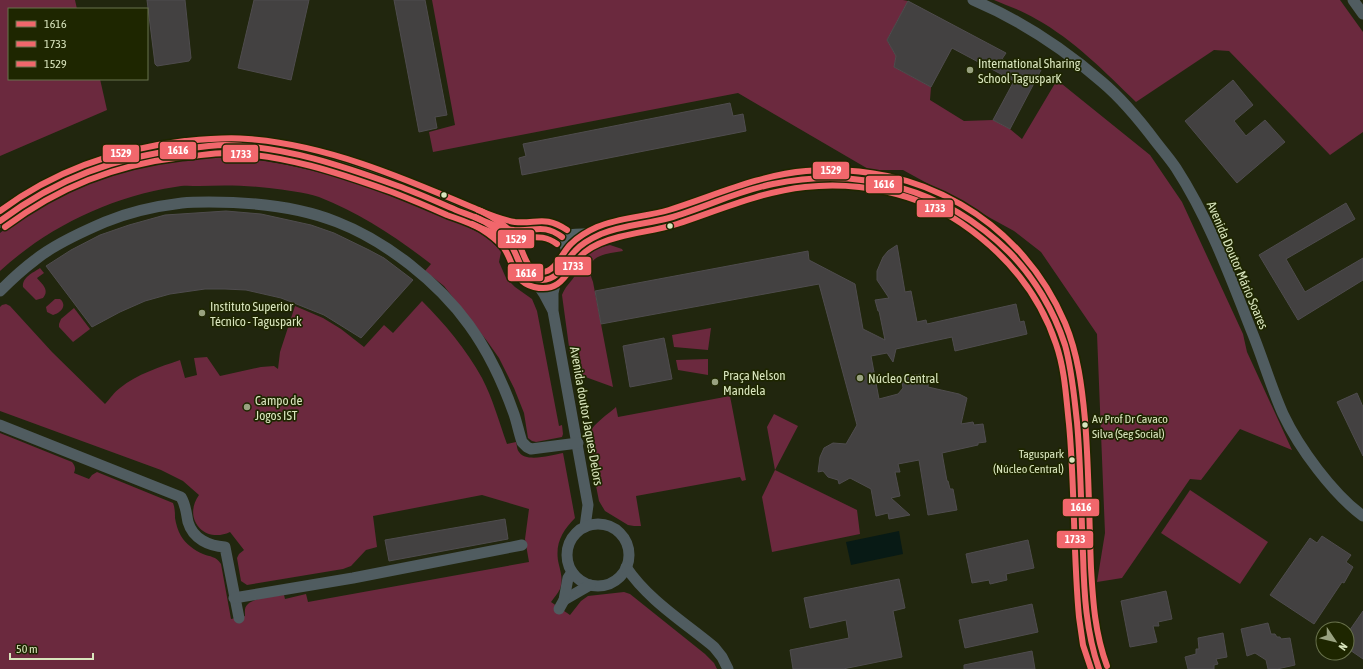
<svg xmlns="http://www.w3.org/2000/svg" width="1363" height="669" font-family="'Asap Condensed',sans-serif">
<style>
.green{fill:#6b293e}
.water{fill:#081a15}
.building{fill:#434141;stroke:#4f4c4e}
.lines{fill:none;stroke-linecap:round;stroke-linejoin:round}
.minor{stroke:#505c60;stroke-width:11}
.major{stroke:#536266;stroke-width:14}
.bus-1-casing{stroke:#1e2600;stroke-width:9}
.bus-2-casing{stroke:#1e2600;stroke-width:9}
.bus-3-casing{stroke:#1e2600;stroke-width:9}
.bus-1{stroke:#f1676c;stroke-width:6}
.bus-2{stroke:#f1676c;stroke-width:6}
.bus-3{stroke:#f1676c;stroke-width:6}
.poi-dot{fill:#99a280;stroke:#1e2600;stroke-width:1.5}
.bus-dot{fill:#d9e5bd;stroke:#1e2600;stroke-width:1.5}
.labels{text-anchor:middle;stroke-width:3.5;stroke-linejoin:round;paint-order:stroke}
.bus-label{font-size:12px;fill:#d9e5bd;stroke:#1e2600;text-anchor:start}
.poi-label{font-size:13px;fill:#d9e5bd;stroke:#1e2600;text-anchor:start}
.street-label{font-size:13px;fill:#d9e5bd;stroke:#1e2600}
.line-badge{stroke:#1e2600;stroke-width:1.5}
.badge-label{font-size:11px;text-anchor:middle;font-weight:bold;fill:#fff}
</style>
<rect width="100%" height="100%" fill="#21260e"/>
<g class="green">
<path d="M0,0h75l2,9h-68v70h91l7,31 -107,46z"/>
<path d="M432,0h471l5,1 -21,39 9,16 -2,11 37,20 -1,13 34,21 29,-1 17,9 12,10 35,-59 93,75 32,47 61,132 4,18 45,98 -52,-21 -39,51 -11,-1 -68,99 -25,4 8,-49 -8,-199 -56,-82 -27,-21 -111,-61h-33l-132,-77 -305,59 -4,-20 26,-7z"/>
<path d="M994,0h346l23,32v100l-33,23 -101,-104 -15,-1 -78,52c-31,-30 -62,-62 -100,-83 -13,-8 -28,-13 -42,-19z"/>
<path d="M217,157c81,3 143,26 217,56 21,9 53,18 67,39l-2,10 7,16 9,9 17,12 5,12 22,115 3,-1 1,9 -1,3 -26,5 -4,-1 -4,-3 -4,-25 -10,-25 -15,-30 -12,-17 -43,-55 -19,-15 6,-7c-35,-27 -71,-51 -112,-67 -15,-5 -34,-7 -50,-9 -24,-3 -47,-3 -70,-2 -8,0 -16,-1 -24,1 -65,10 -127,40 -175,84v-38c62,-49 139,-72 217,-76z"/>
<path d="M610,245l12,4 1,2c-20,3 -41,5 -30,31l20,105 -33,-12 -6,-5 -4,-16 -8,-59c3,-8 8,-12 12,-18 3,-4 4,-8 6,-12 8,-15 14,-16 30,-20z"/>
<path d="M40,268l4,5 -7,5c5,6 13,12 6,20l-7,2 -13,-13c-1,-10 10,-14 17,-19z"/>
<path d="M55,299h5c8,7 0,14 -7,16l-6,-3 -1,-5z"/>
<path d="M422,301c23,23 44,48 60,77 11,21 17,44 25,66l9,-2c1,3 1,8 3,10 7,11 33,3 44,1l12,65c-13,13 -21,27 -16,47 2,8 4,15 1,24 -2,4 -6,9 -9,13l19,13 11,-14 7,-5 36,-4 6,2 75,60 9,9 3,6h-717v-236l72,29c3,4 4,6 2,11l15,6 3,-4 5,-3 76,31c2,5 2,10 2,15 1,6 3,13 6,18 5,8 13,14 22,18 7,3 13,2 18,10l10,55 14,-3c0,-4 -1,-9 3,-12 6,-6 27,-8 36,-9l1,4 21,-5 2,8 221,-40 -4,-23 4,-30 -47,-14 -109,21 4,31 -11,3 -15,16 -8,3 -96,16 -6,-4 -4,-23 2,-4 5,-4 -14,-18c-25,12 -48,-13 -31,-37l-16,-14 -22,-11 -161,-59v-104l2,-2 4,-1 4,2 42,46 53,52c5,-5 9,-12 15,-16 17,-14 40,-21 60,-28l5,18 12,-3 -3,-17 13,-1 13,19 41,-9 13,-1 4,3 2,-17 15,-46 28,12 18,11 23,18 20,-22 9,8z"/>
<path d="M74,308l16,21 -17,13 -14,-15v-3l2,-5z"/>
<path d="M711,328l-3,22 -34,-3 -2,-12z"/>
<path d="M708,359v16l-30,-5 -2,-10z"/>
<path d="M730,396l16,84 -4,1 -2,-4 -104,19 5,30h-7l-6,-1 -23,-14 -6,-10 -12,-61c2,-14 19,-24 29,-33l2,10z"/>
<path d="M774,414l24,12 -23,44 82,40 3,24 -88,18 -10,-55 13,-27 -8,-43z"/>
<path d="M1190,490l78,52 -28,42 -79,-51z"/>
</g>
<path class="water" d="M899,531l4,23 -52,11 -5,-23z"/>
<g class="building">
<path d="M147,0h38l6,58 -2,3 -32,5 -2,-2z"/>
<path d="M254,0h55l-18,80 -53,-12z"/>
<path d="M394,0h31l22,115 -12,2 2,11 -18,4z"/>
<path d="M908,1l98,52 -4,6 18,10 4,-8 17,9 -31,59 -17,-9 21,-39 -62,-33 -21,39 -37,-20 2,-11 -9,-16z"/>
<path d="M1233,80l20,25 -19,16 12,15 19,-16 20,22 -48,41 -52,-62z"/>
<path d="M730,103l3,13 10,-2 3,17 -224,44 -3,-17 7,-2 -3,-12z"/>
<path d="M1346,203l9,16 -69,40 19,33 58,-34v22l-65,40 -39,-65z"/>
<path d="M226,211l35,3 50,11 23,8 35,17 15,8 29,22 -52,58 -37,-23 -30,-12 -13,-5 -35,-8 -21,-1h-20l-35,5 -25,7 -25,11 -28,15 -46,-61 25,-16 29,-15 29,-10 36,-10z"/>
<path d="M897,245l8,47 6,-1 6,31 9,-2 1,4 89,-20 4,18 4,-1 3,13 -72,17 -3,-14 -56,12 -3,13 -6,-9 -16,3 8,43 19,-5 5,-6 -2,-11 20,-3v2h8l-1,11 31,7 8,4 -6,26 12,-2 1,3 9,-1 3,18 -8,1v2l-36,8 5,28h1l2,8h3l4,21 -29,5 -9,-55 -21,4 2,8h-5l5,24 -9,2 19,17 -21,4 -1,-6 -12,3 -5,-27 -21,-11 -11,6 -1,-4 -10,-3 -5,-6 -5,1 2,-15 4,-9 9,-5 13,1 11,-19 -38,-141 -218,40 -6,-33 213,-40 1,9 46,24 8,45 22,11 -6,-29h-1l-3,-11 14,-2 -12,-18v-9l6,-14 5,-6z"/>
<path d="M664,338l8,41 -42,8 -7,-41z"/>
<path d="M1357,393l6,14v49l-26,-54z"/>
<path d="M505,519l3,20 -119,22 -4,-21z"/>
<path d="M1322,536l29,19 -5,7 7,5 -9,16 -2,-1 -28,42 -44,-29 40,-57 7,5z"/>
<path d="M1028,540l6,28 -28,6 1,6 -17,4 -1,-4 -17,3 -6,-29z"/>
<path d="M899,579l6,29 -12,3 9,46 -59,12h-50l-3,-19 59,-12 -3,-18 -36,8 -6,-30z"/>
<path d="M1166,591l6,28 -14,3 1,4h-6l4,16 -27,5 -9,-46z"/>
<path d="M1032,604l6,28 -73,16 -6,-28z"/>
<path d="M1363,611v48l-16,-11 5,-8 -5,-2v-4z"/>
<path d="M1268,623l3,11h4l2,3h3l1,2 9,-1 5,27 -18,4h-9l-2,-9 -11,-7 -8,3 -6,-27z"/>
<path d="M1223,633l4,24 -11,2 2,5 -4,1v4h-26l-3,-12 11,-3v-5h3l-1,-11z"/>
<path d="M1032,651l3,18h-71v-4z"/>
</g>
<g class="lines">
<g class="minor">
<path d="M973,0c47,20 91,49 129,82 19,16 39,40 54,60 7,9 14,17 20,26 33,51 54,108 76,164 11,27 19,55 31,82 16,34 50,80 80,102"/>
<path d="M1353,0l10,14"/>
<path d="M557,275l-4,18v18l35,194 -3,22"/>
<path d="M534,279l10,15 8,15"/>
<path d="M0,291c11,-11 23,-22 35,-31 18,-15 49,-29 70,-38 24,-10 52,-16 77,-19 9,-1 18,-1 27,-1 42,0 88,4 128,20 49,19 101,60 132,103 19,26 34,58 45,89 3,9 5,19 8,28l5,5 4,2 47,-6"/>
<path d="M0,425l181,72c5,8 5,16 7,25 5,17 21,24 37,25l14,71"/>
<circle cx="598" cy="555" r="31"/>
<path d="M626,567c22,33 58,55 88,80l8,10 6,12"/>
<path d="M234,598l119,-20 169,-33"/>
<path d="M564,600l26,-15"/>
<path d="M559,609l5,-9 4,-22 4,-6"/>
</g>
<g class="major">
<path d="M0,221c52,-45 125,-67 193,-73 9,-1 20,-3 30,-3 10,0 20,2 30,3 43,5 85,15 126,31 23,9 47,18 70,28 29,11 52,23 84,23"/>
<path d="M489,225c13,10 19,16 27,30"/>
<circle cx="542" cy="254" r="26"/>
<path d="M562,237c13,-2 27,-1 41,-3 9,-2 18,-5 26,-7 14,-3 27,-5 41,-9 45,-14 88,-34 136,-40 100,-10 192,39 241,127 6,10 12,21 16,33 10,29 12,60 15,90 2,24 2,49 2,73 1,23 2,46 3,69 2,34 3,67 16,99"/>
<path d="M568,259l12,-13 19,-11"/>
</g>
<defs>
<g id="bus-1">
<path d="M475,217c12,6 25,11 39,13 20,2 29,-7 48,7"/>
<path d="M0,221c58,-43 115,-64 186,-72 13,-2 26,-4 39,-4 59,1 118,21 173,41 20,7 39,16 58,24 10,4 20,7 29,12 8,5 18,12 24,20 11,14 10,38 33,38 18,0 22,-18 33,-29 7,-8 17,-13 26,-17 22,-9 46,-10 68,-16 35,-10 68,-27 104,-34 88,-18 172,5 236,68 25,25 45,59 56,93 7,25 9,51 12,77 4,44 4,88 6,132 1,39 3,78 16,115"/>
</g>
<g id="bus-2">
<path d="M472,224c12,6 25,11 39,13 18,3 30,-5 46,7"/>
<path d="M5,227c54,-40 109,-62 177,-70 15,-1 30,-4 44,-4 57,1 113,20 166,39 18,7 37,15 55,23 11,4 24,8 34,14 8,5 17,12 23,19 10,15 9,34 30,39 31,7 33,-20 51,-35 10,-8 22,-12 34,-15 19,-5 39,-7 58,-13 42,-14 83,-32 128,-37 53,-6 112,6 156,36 44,30 78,70 95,121 9,26 10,53 13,80 6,64 4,129 10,193l4,28 8,24"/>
</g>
<g id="bus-3">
<path d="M478,210c12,5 24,10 37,12 22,2 30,-7 52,8"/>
<path d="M0,211c55,-41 117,-62 185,-70 21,-2 41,-4 63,-2 81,6 160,41 233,72 12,6 26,15 34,26 9,11 9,35 27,35 14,0 20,-20 29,-28 7,-7 17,-13 26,-17 23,-10 49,-10 72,-17 45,-14 89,-35 137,-39 111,-10 215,48 259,152 13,31 17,64 20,97 4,49 4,99 6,148 2,34 4,66 16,98"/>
</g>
</defs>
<use href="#bus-1" class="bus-1-casing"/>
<use href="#bus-2" class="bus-2-casing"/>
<use href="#bus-3" class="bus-3-casing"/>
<use href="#bus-1" class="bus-1"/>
<use href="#bus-2" class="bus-2"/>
<use href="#bus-3" class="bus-3"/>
</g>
<g class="poi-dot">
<circle cx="970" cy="70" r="4"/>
<circle cx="202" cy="313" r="4"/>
<circle cx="860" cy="378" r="4"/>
<circle cx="715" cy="382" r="4"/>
<circle cx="247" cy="407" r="4"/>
</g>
<g class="bus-dot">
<circle cx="444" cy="195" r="3.5"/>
<circle cx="670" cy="226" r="3.5"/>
<circle cx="1085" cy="425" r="3.5"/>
<circle cx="1072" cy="460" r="3.5"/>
</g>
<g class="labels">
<g class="bus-label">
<text x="1092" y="423">Av Prof Dr Cavaco<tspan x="1092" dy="15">Silva (Seg Social)</tspan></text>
<text x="1064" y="458" text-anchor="end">Taguspark<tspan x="1064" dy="15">(Núcleo Central)</tspan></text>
</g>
<g class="poi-label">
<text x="978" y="68">International Sharing<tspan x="978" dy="15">School TagusparK</tspan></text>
<text x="210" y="311">Instituto Superior<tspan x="210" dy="15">Técnico - Taguspark</tspan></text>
<text x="723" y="380">Praça Nelson<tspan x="723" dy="15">Mandela</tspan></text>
<text x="868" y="383">Núcleo Central</text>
<text x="255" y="405">Campo de<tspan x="255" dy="15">Jogos IST</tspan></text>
</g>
<g class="street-label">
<text transform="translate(1238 265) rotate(67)" y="5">Avenida Doutor Mário Soares</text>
<text transform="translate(587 416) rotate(80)" y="5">Avenida doutor Jaques Delors</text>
</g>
</g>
<g class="line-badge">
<rect x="159" y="141" width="38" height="19" rx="4" fill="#f1676c"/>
<rect x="102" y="144" width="38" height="19" rx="4" fill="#f1676c"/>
<rect x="222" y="144" width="37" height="19" rx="4" fill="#f1676c"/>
<rect x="812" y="161" width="38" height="19" rx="4" fill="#f1676c"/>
<rect x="865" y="175" width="38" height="19" rx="4" fill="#f1676c"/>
<rect x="916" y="199" width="38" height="19" rx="4" fill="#f1676c"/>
<rect x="497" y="229" width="38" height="20" rx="4" fill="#f1676c"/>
<rect x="554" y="256" width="38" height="20" rx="4" fill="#f1676c"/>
<rect x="507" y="263" width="37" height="19" rx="4" fill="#f1676c"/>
<rect x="1062" y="498" width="38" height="19" rx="4" fill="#f1676c"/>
<rect x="1056" y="530" width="38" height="19" rx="4" fill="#f1676c"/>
</g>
<g class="badge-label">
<text x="178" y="154">1616</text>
<text x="121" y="157">1529</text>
<text x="241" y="158">1733</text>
<text x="831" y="174">1529</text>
<text x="884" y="188">1616</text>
<text x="935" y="212">1733</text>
<text x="516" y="243">1529</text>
<text x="573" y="270">1733</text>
<text x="526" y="277">1616</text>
<text x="1081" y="511">1616</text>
<text x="1075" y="543">1733</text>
</g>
<rect x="8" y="8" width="140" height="72" fill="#1e2600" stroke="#69724c"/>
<rect x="16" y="21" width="20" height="6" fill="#f1676c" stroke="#69724c"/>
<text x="44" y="28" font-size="12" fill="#d9e5bd">1616</text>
<rect x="16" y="41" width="20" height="6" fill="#f1676c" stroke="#69724c"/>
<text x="44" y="48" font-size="12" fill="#d9e5bd">1733</text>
<rect x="16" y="61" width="20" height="6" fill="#f1676c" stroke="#69724c"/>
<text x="44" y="68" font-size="12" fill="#d9e5bd">1529</text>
<g transform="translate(1335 641) rotate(125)"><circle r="19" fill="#1e2600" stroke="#69724c"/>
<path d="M0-3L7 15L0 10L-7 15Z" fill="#99a280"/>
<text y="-6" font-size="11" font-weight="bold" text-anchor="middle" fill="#d9e5bd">N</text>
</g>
<path d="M10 653v6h83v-6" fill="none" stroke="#d9e5bd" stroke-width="2"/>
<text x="16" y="653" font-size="12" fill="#d9e5bd" stroke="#1e2600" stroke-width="3" paint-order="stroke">50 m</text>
</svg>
